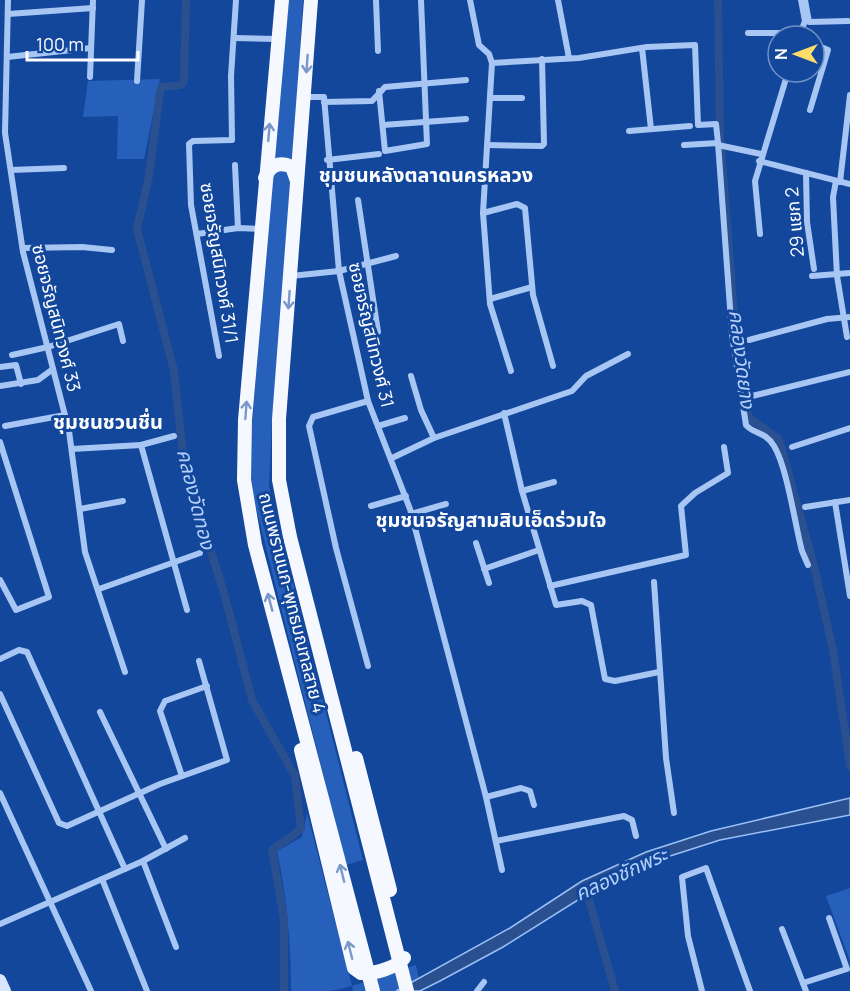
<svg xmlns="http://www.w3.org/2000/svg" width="850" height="991" font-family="Manrope,'Noto Sans Thai',sans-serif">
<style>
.green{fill:#2660ba}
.water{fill:#2a508f;stroke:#9bc0f6;stroke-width:1.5}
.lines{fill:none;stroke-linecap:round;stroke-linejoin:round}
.canal{stroke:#2a508f;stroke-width:8}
.street{stroke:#a8c6f3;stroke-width:6}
.secondary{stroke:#d8e6fd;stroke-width:12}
.primary{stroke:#f5f8ff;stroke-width:14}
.oneway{stroke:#7997c9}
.labels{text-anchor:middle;stroke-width:6;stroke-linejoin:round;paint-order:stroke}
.street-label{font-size:18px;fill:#fff;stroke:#13479c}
.neighbourhood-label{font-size:20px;font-weight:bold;fill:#fff;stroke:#13479c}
.water-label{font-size:20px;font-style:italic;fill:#b5d1fa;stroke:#13479c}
</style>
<rect width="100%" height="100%" fill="#13479c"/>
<g class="green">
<path d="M289,0h14l-10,163 -21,-2z"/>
<path d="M160,79l-16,80h-27l1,-43 -35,1 5,-36z"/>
<path d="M284,168l7,9 -19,246 -3,63 94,374 -17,5 -95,-377 -1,-34 21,-279z"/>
<path d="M307,813l45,173 64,-21 5,26h-68l-1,-5 -21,5h-40c0,-47 -4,-94 -14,-140l25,-14z"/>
<path d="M850,888v73l-24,-65z"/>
</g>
<path class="water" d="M850,798v17l-130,25 -53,17 -78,36 -86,54 -63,34 -20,10h-24l114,-63 72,-47 64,-29 65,-21z"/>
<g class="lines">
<g class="canal">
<path d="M186,0l-2,81 -3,4 -19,2 -2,5 -11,84 -12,53 37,142 10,94 40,128 28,107 43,76 6,52c-8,10 -19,13 -29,22l12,69v72"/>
<path d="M718,0l2,135 17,217"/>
<path d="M743,390l6,28 30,21 34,123 20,88 17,116"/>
<path d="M585,886l30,105"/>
</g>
<g class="street">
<path d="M8,0l-3,133 18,119 46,179 16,121 40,120"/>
<path d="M376,0l2,51"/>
<path d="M470,0l9,45 10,9 3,9 -9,150 7,91 21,67"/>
<path d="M558,0l11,58"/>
<path d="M805,0l4,22 39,-1"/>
<path d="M8,14l85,-6"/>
<path d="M748,33h52"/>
<path d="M800,34l5,-13 -4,-21"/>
<path d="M235,38l42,1"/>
<path d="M642,48l9,81"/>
<path d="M7,57l84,-9"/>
<path d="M492,63l87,-5 68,-11 48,-2 3,80 18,-1 2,19 -34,2"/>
<path d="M90,77l3,-77"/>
<path d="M137,81l5,-81"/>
<path d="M379,91l6,60 42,-7 -6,-144"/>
<path d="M304,97h20l15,174 29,130 42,108 76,288 16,73"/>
<path d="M490,98h32"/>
<path d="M324,102l48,-1 13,-14 81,-7"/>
<path d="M810,110l18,-60 -14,-6"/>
<path d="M383,125l83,-6"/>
<path d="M629,131l61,-5"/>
<path d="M718,143l14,192 14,90c7,9 19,6 28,21 13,21 21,79 28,105l6,14"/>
<path d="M487,145l55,1 2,-2 -2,-85"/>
<path d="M718,145l43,9"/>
<path d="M327,160l52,-6"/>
<path d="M759,161l91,23"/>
<path d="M235,165l3,63"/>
<path d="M11,170l53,-2"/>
<path d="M806,173l1,49 7,47"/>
<path d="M836,181l-3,16 4,79 10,61"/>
<path d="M840,182l10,-87"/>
<path d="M358,200l20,132"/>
<path d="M483,213l34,-9 8,4 8,87 20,71"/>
<path d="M197,234l41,-6 22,1"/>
<path d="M760,234l-5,-53 33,-109"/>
<path d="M23,248l59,-1 30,3"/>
<path d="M291,276l48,-5 57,-15"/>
<path d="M812,276l38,-3"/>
<path d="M490,299l42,-12"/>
<path d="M749,340l78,-21 23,-2"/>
<path d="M12,355l36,-8 71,-23 4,17"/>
<path d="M219,356l-28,-151 -2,-61 4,-3 39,-1 -1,-64 5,-76"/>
<path d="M0,367l16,-2 5,19"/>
<path d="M411,376l10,34 13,28"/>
<path d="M0,386l38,-6 15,-11"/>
<path d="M752,396l98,-24"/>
<path d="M368,401l-55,16 -4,9 27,122 32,118"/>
<path d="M504,413l18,78 34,114 26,-4 9,4 14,74 10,2 44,-9"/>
<path d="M5,426l60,-11"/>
<path d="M378,426l27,-8"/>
<path d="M0,442l49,155 -33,13 -16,-30"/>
<path d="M141,445l33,-9"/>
<path d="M792,447l58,-19"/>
<path d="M72,449l69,-4 46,165"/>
<path d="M392,458l42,-20 138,-47 14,-15 42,-22"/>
<path d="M522,491l32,-9"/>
<path d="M835,502l15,94"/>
<path d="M371,506l35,-10"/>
<path d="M805,507l45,-7"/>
<path d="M80,509l43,-8"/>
<path d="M411,514l35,-10"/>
<path d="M476,543l13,40"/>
<path d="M484,569l55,-19"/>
<path d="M654,582l12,176 8,55"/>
<path d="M550,586l136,-31 -5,-49 14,-13 33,-20 -4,-26"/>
<path d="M99,589l101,-36"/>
<path d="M0,659l19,-9 8,2 98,217"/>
<path d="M0,694l59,129 8,3 93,-42 67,-24 -28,-99"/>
<path d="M100,712l66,137"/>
<path d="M182,776l-22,-65 5,-10 42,-15"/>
<path d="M0,793l91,198"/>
<path d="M486,797l35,-9 9,3 4,14"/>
<path d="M496,841l128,-25 8,4 4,16"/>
<path d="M143,861l33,86"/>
<path d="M102,879l45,112"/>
<path d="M0,924l143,-63 42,-23"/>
<path d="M782,929l24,62"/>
<path d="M803,983l44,-14 -18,-51"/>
<path d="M477,991l7,-9"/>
<path d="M702,991l-14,-55 -6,-59 24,-9 44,123"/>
</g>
<path class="secondary" d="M0,980l5,11"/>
<g class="primary">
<path d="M282,0l-37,420 -1,60 11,65 118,446"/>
<path d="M311,0l-32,419v61l11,57 117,454"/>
<path d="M265,178c5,-13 14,-17 27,-11l5,14"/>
<path d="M301,750l53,218 7,5c13,1 35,-5 43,-15"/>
<path d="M356,758l34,132"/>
</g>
</g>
<defs><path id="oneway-shaft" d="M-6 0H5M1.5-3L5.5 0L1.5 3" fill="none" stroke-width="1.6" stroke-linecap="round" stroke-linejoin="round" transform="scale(1.5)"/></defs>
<g class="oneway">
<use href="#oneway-shaft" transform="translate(307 64) rotate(94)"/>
<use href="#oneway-shaft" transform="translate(269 132) rotate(-85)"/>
<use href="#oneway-shaft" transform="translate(289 300) rotate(94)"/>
<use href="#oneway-shaft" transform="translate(246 410) rotate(-86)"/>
<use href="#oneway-shaft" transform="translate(270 602) rotate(-105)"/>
<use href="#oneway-shaft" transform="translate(342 873) rotate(-104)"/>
<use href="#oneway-shaft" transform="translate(350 950) rotate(-104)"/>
</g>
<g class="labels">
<g class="street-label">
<text transform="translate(795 222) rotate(-95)" y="6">29 แยก 2</text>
<text transform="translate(219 263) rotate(81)" y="6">ซอยจรัญสนิทวงศ์ 31/1</text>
<text transform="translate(56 318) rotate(76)" y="6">ซอยจรัญสนิทวงศ์ 33</text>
<text transform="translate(371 335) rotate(77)" y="6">ซอยจรัญสนิทวงศ์ 31</text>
<text transform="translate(292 603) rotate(76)" y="6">ถนนพรานนก-พุทธมณฑลสาย 4</text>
</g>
<g class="neighbourhood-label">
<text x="426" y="182">ชุมชนหลังตลาดนครหลวง</text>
<text x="108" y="429">ชุมชนชวนชื่น</text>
<text x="491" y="527">ชุมชนจรัญสามสิบเอ็ดร่วมใจ</text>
</g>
<g class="water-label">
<text transform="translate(742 359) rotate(83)" y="7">คลองวัดยาง</text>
<text transform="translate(196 499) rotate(76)" y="7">คลองวัดทอง</text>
<text transform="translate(621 874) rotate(-25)" y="7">คลองชักพระ</text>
</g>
</g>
<g transform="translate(796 54) rotate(270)"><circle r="28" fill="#13479c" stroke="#7191c4" stroke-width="1.5"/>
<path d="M0-4.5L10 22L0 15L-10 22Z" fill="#ffdd6b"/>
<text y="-9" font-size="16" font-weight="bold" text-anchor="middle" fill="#ffffff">N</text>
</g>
<path d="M27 51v9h111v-9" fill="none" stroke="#ffffff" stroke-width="3"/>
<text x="36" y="51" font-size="18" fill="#ffffff" stroke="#13479c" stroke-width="4.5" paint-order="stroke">100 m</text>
</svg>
